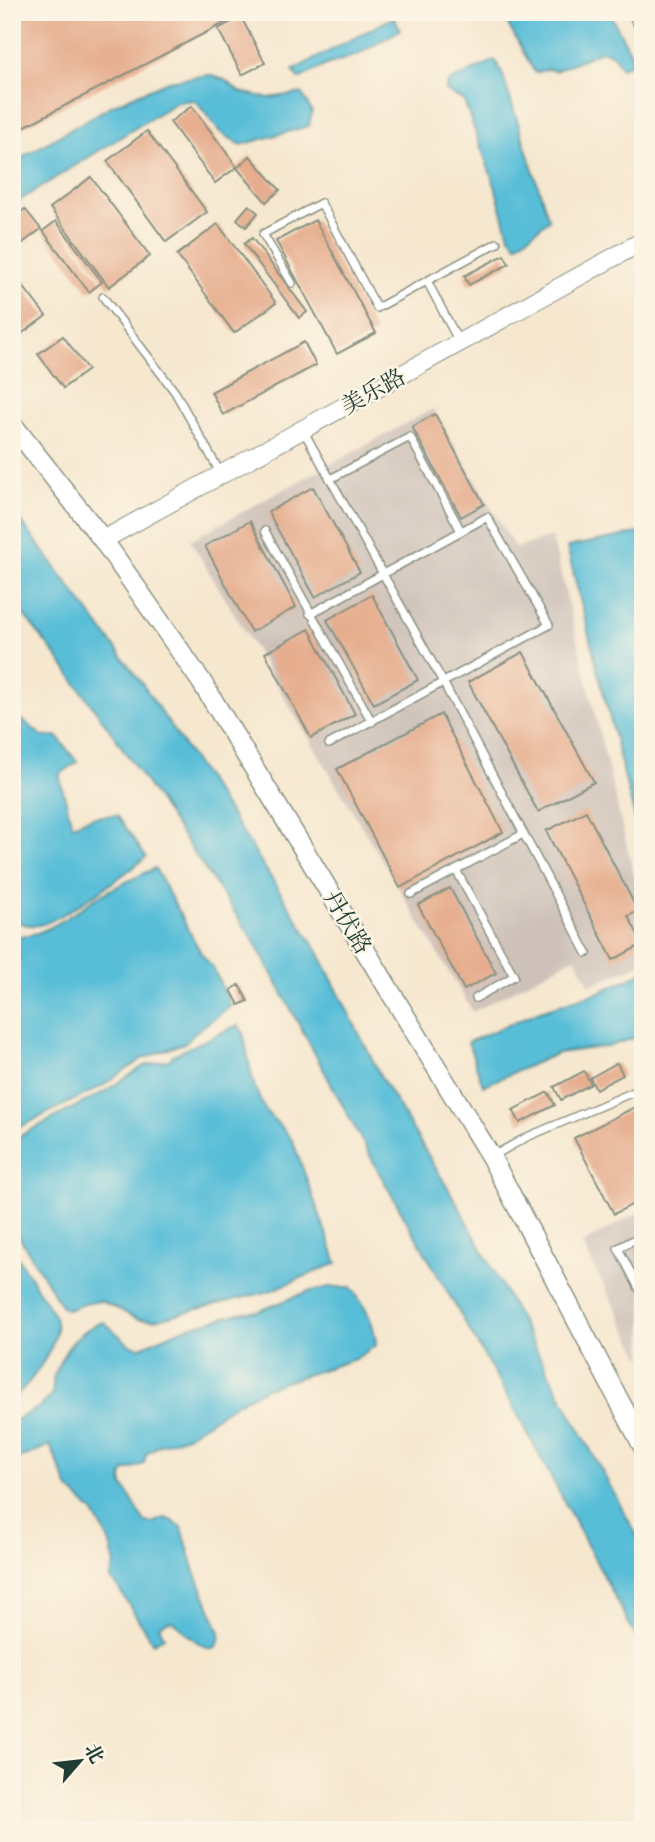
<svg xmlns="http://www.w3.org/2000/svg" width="655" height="1842" font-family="Cardo,'Noto Serif SC',serif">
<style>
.industrial{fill:#cec1b9}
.water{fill:#59bed8;stroke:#3c7e86;stroke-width:2}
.building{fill:#e6ad8e}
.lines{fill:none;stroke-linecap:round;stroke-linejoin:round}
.service-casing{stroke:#8a9282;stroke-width:10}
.tertiary-casing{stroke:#8a9282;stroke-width:20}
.secondary-casing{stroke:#8a9282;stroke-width:22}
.service{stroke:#fff;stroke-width:7}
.tertiary{stroke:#fff;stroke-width:18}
.secondary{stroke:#fff;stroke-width:19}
.labels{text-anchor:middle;stroke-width:5;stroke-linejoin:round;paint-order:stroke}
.street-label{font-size:23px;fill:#1f3d34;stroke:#fcf5e5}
</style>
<rect width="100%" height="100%" fill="#fcf5e5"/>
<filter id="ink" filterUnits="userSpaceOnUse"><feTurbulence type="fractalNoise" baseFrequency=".0143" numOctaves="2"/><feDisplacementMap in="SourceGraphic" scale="14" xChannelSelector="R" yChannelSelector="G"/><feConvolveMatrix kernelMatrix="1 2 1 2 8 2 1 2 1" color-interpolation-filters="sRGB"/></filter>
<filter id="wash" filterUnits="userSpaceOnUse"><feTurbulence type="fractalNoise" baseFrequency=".00686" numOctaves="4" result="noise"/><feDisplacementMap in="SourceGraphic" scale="28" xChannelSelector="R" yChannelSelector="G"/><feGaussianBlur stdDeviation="1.57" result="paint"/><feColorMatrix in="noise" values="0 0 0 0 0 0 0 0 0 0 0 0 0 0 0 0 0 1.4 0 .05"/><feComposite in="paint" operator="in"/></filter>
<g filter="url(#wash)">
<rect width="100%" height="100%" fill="#f6e7cf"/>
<g class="industrial">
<path d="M433,409l82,139 37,-11 91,375v51l-53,22 -15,-28 -102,55 -283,-472z"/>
<path d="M643,1210v150l-61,-116z"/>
</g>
<g class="water">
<path d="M511,12h98l26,49 -14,7c-5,-10 -8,-16 -20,-17l-46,20 -7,-2 -13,4 -27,-49z"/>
<path d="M394,17l6,13 -43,25 -31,10 -27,14 -6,-9z"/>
<path d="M495,60l7,13 47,147 -32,25 -8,-10 -14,-49 -31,-85 -18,-10 1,-8z"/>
<path d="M209,75l16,5 15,12 28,6 34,-5 10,19 -3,14 -68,19 -21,-13 -25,-32 -18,2 -165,103v-42l101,-58 55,-24z"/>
<path d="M12,509l129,173 103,153 74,117 63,125 77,128 185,342v103l-126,-237 -136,-237 -127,-235 -135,-198 -61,-85 -46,-58z"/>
<path d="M643,532v319l-76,-304z"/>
<path d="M22,720l22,17 13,-1 20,26 -18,13 13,50 21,-8 24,-2 29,42c-18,15 -87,65 -107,68 -8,1 -20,-1 -27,-6v-194z"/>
<path d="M155,868l46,85 12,15 18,38 -36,26 -8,10 -45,17 -40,27 -90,45v-195c29,4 61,-23 84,-38 18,-11 39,-20 59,-30z"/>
<path d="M643,972v63l-33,11 -52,7 -75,33 -15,-44 72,-31 60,-19z"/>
<path d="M238,1025l5,7c6,26 8,59 25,81 8,10 18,17 25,29l44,121 -67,28 -116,29 -16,-1 -37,-18 -18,3 -15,6 -6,-3 -50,-82v-85l90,-47 42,-27 27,-7 2,-4z"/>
<path d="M12,1248l43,69c8,25 -25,67 -43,82z"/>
<path d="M330,1287h21c13,18 24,35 25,58l-21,14 -89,29 -29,15 -50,33 -27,9 -14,9 -2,10 -19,7 -3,5 1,9 22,37 7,1 12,-5 8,2 10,8 13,44 25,60c0,39 -37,-3 -47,-11l-7,1 -7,4 5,11 -11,6 -36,-57 -7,-7 5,-15 -6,-23 -15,-28 -25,-24 -19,-44 -38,17v-40c12,-7 35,-16 40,-29 2,-5 0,-12 2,-17 9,-25 24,-47 50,-54l26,23 11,2 41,-18 58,-16 19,-2 48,-19z"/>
</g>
<g id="blocks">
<g class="building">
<path d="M12,12h227l1,3 -228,118z"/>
<path d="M241,17l24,46 -23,12 -24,-46z"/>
<path d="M192,106l45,61 -22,16 -45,-61z"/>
<path d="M147,131l60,81 -41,30 -59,-81z"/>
<path d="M250,156l30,34 -14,12 -29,-34z"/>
<path d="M91,177l59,79 -41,31 -59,-79z"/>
<path d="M249,205l9,8 -12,14 -9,-8z"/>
<path d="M25,209l16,20 -29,22v-32z"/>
<path d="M315,220l61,113 -39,21 -61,-113z"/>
<path d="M56,221l46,61 -13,10 -46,-61z"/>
<path d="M218,224l58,79 -42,30 -57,-78z"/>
<path d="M252,238l55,74 -8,6 -55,-74z"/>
<path d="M504,255l5,9 -40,21 -5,-9z"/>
<path d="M12,272l34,44 -25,18 -9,-12z"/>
<path d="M63,336l25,34 -25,18 -25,-34z"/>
<path d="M304,342l12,23 -93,50 -12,-23z"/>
<path d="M435,414l49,90 -23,13 -49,-90z"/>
<path d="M313,487l47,85 -45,25 -47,-85z"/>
<path d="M250,521l46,86 -45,25 -46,-86z"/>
<path d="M372,595l46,85 -44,24 -47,-84z"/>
<path d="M309,629l46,85 -44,24 -46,-85z"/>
<path d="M523,652l71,130 -56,30 -70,-130z"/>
<path d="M441,714l62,118 -103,56 -63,-119z"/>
<path d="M586,811l52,100 -10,5 15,28 -30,16 -67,-129z"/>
<path d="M450,888l46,85 -32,17 -46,-85z"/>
<path d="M239,985l9,16 -9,4 -8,-15z"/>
<path d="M617,1063l6,12 -27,14 -6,-11z"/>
<path d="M584,1071l7,13 -30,16 -7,-13z"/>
<path d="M548,1092l7,13 -35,18 -7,-13z"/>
<path d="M643,1103v96l-29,15 -40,-76z"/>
<path d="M643,1245v21l-9,-16z"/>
</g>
</g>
</g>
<g filter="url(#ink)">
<use href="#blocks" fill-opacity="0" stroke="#8a9282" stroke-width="2"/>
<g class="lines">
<defs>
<g id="service">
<path d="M631,12l12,22"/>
<path d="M427,281l32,61"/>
<path d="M292,283l-29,-49 58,-31 56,105 120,-65"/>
<path d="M103,297l72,95 46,82"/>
<path d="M303,430l140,252 144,271"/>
<path d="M330,479l80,-42 51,94"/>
<path d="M265,531l107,191"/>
<path d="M310,614l177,-97 62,108 -220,119"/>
<path d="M456,870l58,106 -38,22"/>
<path d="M411,894l112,-60"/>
<path d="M491,1157l36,-20 116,-49"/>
<path d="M643,1235l-25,13 25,48"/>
</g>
<path id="tertiary" d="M103,540l540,-299"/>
<path id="secondary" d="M12,424l91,116 98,141 290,476 152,289"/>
</defs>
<use href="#service" class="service-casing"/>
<use href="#tertiary" class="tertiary-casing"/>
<use href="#secondary" class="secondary-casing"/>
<use href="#service" class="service"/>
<use href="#tertiary" class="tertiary"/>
<use href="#secondary" class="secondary"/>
</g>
</g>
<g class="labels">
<g class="street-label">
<text transform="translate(373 391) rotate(-29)" y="8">美乐路</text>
<text transform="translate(348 922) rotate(59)" y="8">丹伏路</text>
</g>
</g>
<rect width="655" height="1842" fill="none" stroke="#fcf5e5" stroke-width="42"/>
<g transform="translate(80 1761) rotate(62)" stroke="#fcf5e5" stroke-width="5" paint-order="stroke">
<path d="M0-5L12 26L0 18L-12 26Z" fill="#1f3d34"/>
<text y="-10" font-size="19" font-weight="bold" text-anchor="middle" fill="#1f3d34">北</text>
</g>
</svg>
